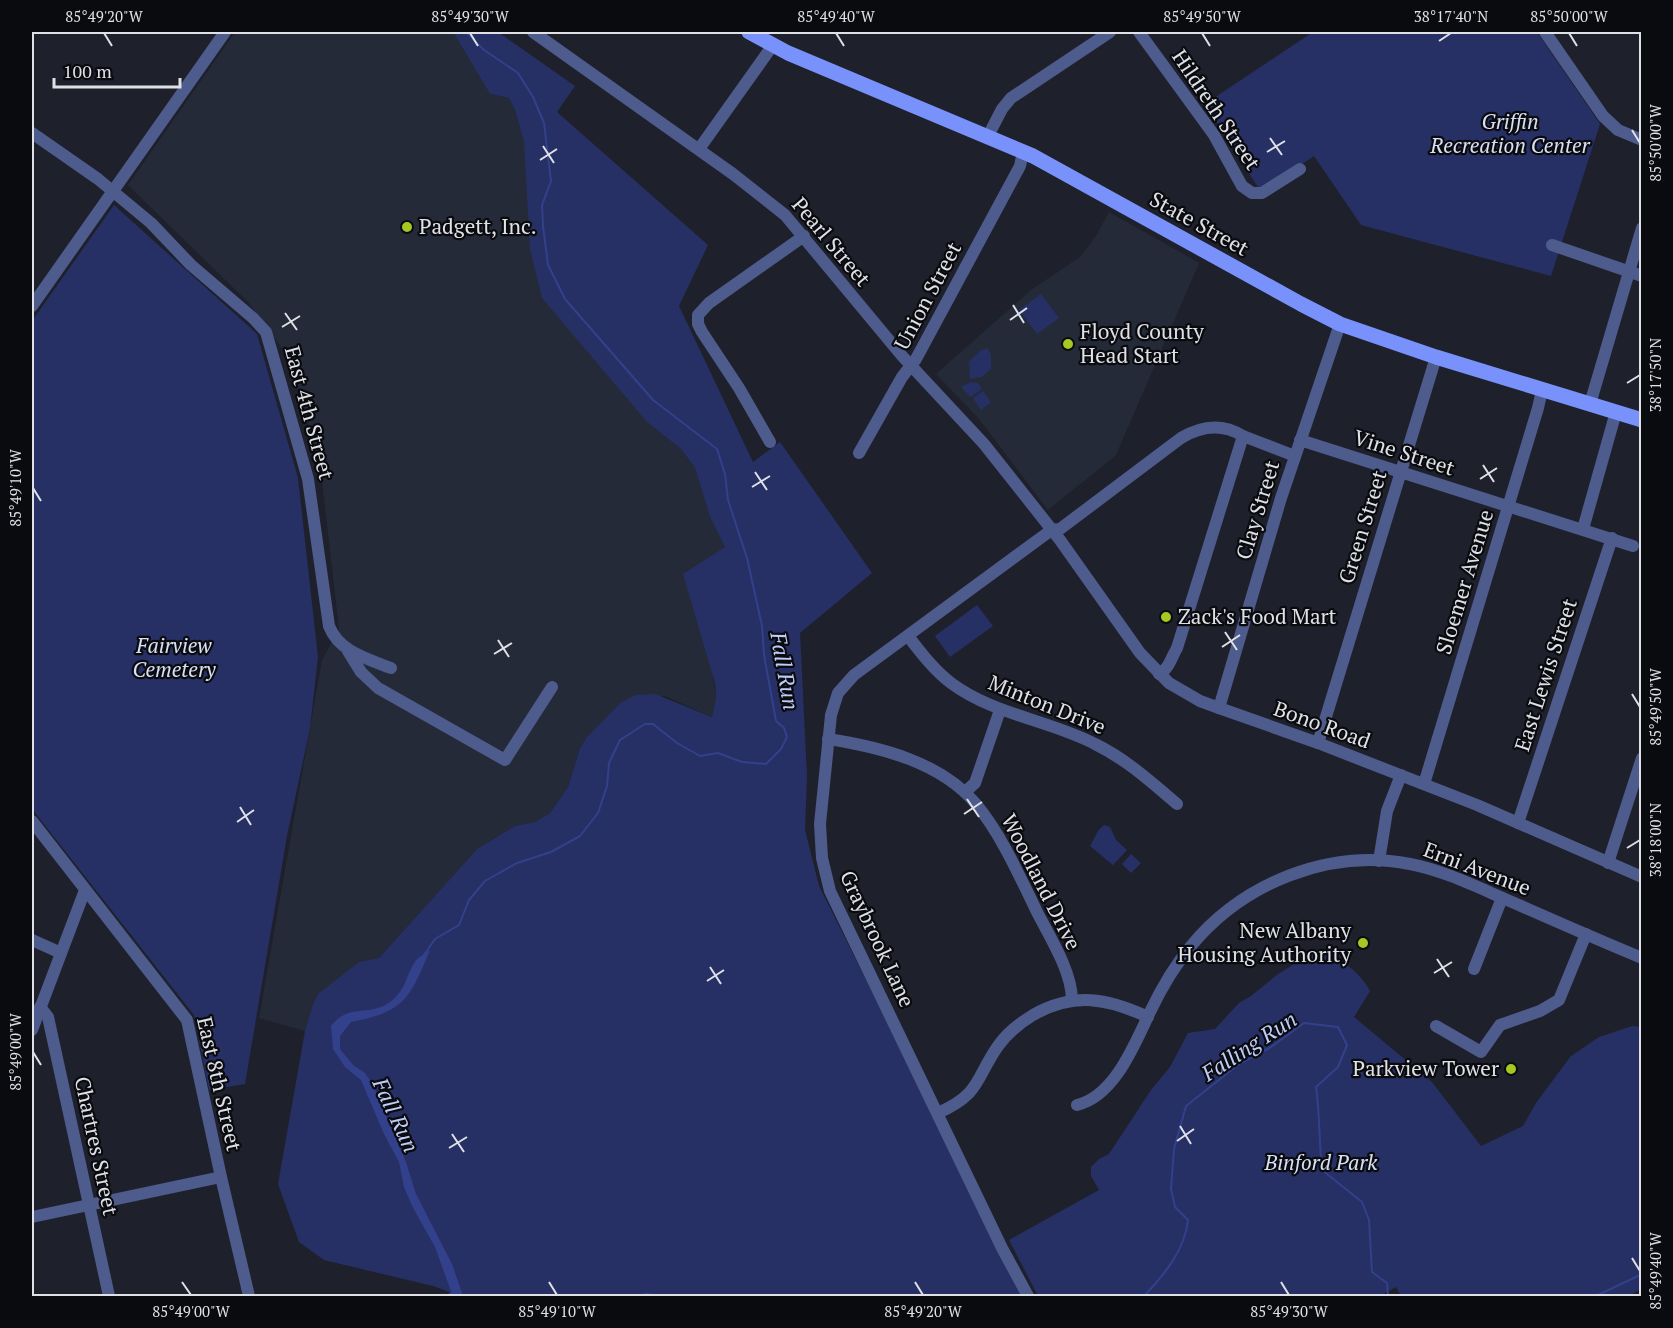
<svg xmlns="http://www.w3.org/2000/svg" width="1673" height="1328" font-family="'PT Serif',serif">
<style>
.built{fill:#252a39}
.green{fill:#263064}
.water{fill:#33408b}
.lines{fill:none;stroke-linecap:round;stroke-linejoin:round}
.stream{stroke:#33408b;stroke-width:2}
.minor{stroke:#4e5b8d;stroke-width:12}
.major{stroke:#7992fb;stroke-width:15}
.ticks{fill:none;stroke:#dfe1e7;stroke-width:2}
.poi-dot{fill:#a5c822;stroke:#0a0b0f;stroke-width:2}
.labels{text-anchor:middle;stroke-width:4.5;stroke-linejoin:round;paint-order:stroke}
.street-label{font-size:21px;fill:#dfe1e7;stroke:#0a0b0f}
.park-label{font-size:21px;font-style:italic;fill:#d9e0f6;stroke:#0a0b0f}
.poi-label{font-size:21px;fill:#dfe1e7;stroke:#0a0b0f;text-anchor:start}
.water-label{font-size:22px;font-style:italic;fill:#bfccf7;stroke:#0a0b0f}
.neatline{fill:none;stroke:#dfe1e7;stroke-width:2}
.ticks-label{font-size:15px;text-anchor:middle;fill:#dfe1e7}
</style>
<rect width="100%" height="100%" fill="#1e212b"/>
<g class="built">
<path d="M235,32h218l37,62 19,4 6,12 9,32 123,280 34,27 14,19 15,49 15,30 -13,124 4,27 -4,19 -47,-21 -45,7 -34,35 -6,10 -12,39 -18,26 -15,9 -20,4 -38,23 -98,109 -20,4 -47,45 -7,24 -46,-13 63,-358 17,-31 -18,-158 -31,-112 -42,-57 -120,-117z"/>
<path d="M1109,212l90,51 -83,192 -68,55 -69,-91 -43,-45 95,-84 49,-33 16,-21z"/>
</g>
<g class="green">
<path d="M453,32h45l77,54 -18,26 151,133 -29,61 74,156 27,-20 92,131 -72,60 7,143 -2,54 14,56 149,297 54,113h-562l-27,-10 -109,-26 -25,-18 -21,-58 27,-153 7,-24 6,-13 41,-32 20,-4 98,-109 38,-23 20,-4 15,-9 18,-26 12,-39 6,-10 34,-35 16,-8 19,-1 57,23 4,-19 -1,-15 -32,-109 42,-27 -15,-30 -15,-49 -14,-19 -34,-27 -105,-124 -12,-49 -6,-107 -9,-32 -6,-12 -19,-4z"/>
<path d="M1313,32h224l63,92 -49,152 -190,-51 -47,-69 -53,36 -56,-88z"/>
<path d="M114,205l143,129 41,144 20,179 -8,71 -23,108 -42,248 -36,6 -15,-75 -162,-206v-488z"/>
<path d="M1041,294l18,24 -22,16 -18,-24z"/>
<path d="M987,348l4,6v15l-9,8 -12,2 -1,-17 11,-11z"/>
<path d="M971,382l7,1 4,6 -12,8 -9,-10z"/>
<path d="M983,391l8,11 -10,8 -8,-12z"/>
<path d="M977,605l16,21 -43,31 -15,-21z"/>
<path d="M1104,825l6,2 6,13 11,10 -14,15 -23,-19 8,-15z"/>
<path d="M1131,854l10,9 -10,10 -9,-9z"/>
<path d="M1323,951c15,5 41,25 47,40l-16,26 78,65 49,64 42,-20 13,-23 35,-47 28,-19 33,-11 9,1v262l-12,7h-228l-5,-9 -16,9h-342l-29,-56 90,-50 -8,-14v-9l8,-8 10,-5 42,-64 19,-23 18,-34 27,-4 24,-26 12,-7 27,-22 33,-20z"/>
</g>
<path class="water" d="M430,950c-20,48 -25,62 -79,72l-11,14v13l13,16 12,8 8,12 33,77 10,32 36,70 11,32 -11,-2 -17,-47 -22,-39 -9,-21 -5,-25 -15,-28 -23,-54 -16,-13 -12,-18 -2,-23c19,-24 36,-8 59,-24 18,-13 16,-31 28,-44 4,-3 8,-5 12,-8z"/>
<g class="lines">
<g class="stream">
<path d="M424,955l11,-16 24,-14 10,-25 16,-19 32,-18 34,-11 29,-16 18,-23 9,-27 2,-23 11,-23 25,-16h8l24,19 23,13 18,-3 24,9 24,2 15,-15 6,-12 -3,-9 -8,-7 -12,-66 -2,-29 -15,-68 -19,-58 -3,-26 -8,-25 -64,-49 -88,-101 -17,-34 -5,-39 -1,-21 9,-24 -7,-58 -11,-26 -15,-24 -34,-23 -18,-18"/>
<path d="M446,1296l8,-4"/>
<path d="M641,1296l4,-2 24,2"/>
<path d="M1144,1296c20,-21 41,-46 44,-76l-13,-13 -4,-18 3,-40 12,-43 53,-42 32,-17 33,-24 34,4 9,18 -9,22 -22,20c4,28 3,56 6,83l40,32 7,18 3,52 15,11 1,13"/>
<path d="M1596,1296l46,-22"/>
</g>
<g class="minor">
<path d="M533,32l200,142 52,41 118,142 81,87 76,96 80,113 29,30 31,18 19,7 99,35 159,62 165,72"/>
<path d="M1139,32l75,103 28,51 10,7h10l38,-24"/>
<path d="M1545,32l58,84 15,14 24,10"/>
<path d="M32,133l66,46 53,44 40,42 62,53 13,14 42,147 21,147c10,26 39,33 62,42"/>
<path d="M988,136l14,-27 9,-11 99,-66"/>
<path d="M699,149l74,-104"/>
<path d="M1552,245l90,31"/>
<path d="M32,306l193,-274"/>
<path d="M1590,404l52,-176"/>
<path d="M1300,440l333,106"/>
<path d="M770,442l-31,-54 -37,-56 -4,-8v-9l11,-12 95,-67"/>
<path d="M859,453l43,-76 14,-18 104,-193 3,-14"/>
<path d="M1583,529l33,-117"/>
<path d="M908,636c13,17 26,34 43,47 43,32 98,37 144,61 31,15 56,38 82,60"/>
<path d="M348,651l13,21 17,16 127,72 47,-73"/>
<path d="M1159,674c10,-5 12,-16 18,-26l66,-212 52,20"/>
<path d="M1219,708l62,-210 59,-174"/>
<path d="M828,739c52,8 113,23 148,65 25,30 44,73 61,108 13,25 35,60 35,88"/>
<path d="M1318,743l118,-386"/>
<path d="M1424,784l114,-376 4,-18"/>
<path d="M965,792l10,-9 25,-73"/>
<path d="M32,821l155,199 34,157 28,119"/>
<path d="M1518,823l94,-285"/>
<path d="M1379,861l8,-50 14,-36"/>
<path d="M1608,863l34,-105"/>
<path d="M32,940l29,13"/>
<path d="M1474,969l28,-71"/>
<path d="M40,1007l8,10 61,279"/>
<path d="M1436,1026l45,26 19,-27 40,-14 19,-11 27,-66"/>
<path d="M32,1030l53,-140"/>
<path d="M1077,1105c38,-9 58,-62 73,-93 11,-23 25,-47 41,-66 52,-63 138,-98 219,-82 36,7 69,24 102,38 43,19 86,38 130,56"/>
<path d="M938,1113c43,-19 37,-34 60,-67 9,-13 22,-23 35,-31 41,-23 74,-17 115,2"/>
<path d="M32,1217l189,-40"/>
<path d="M1028,1296l-26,-48 -172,-357 -8,-33 -2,-34 11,-109 7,-22 16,-18 192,-141 5,-4 9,-1 121,-91c20,-12 41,-15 62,-2"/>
</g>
<path class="major" d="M749,32l39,21 245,103 268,148 39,20 96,33 206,63"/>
</g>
<path class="ticks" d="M104,33l8,13M470,33l8,13M836,33l8,13M1202,33l8,13M1569,33l8,13M1439,41l12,-8M1632,130l8,13M1270,138l12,17M543,146l11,17M1267,152l18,-11M540,160l17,-11M1013,305l11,18M285,313l12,17M1010,320l17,-12M282,327l18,-11M1627,383l13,-8M1483,465l11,17M755,472l12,18M1480,479l17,-11M752,487l18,-11M33,488l8,13M1225,632l12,18M498,640l11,17M1222,647l18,-12M494,654l18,-11M1632,694l8,13M967,799l12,18M240,807l11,18M964,814l18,-12M237,822l17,-12M1627,848l13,-8M1437,959l12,18M710,967l11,17M1434,973l18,-11M707,981l17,-11M33,1052l8,13M1180,1126l11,18M452,1134l12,18M1177,1141l17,-12M449,1148l18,-11M1632,1258l8,13M182,1282l9,13M549,1282l8,13M915,1282l8,13M1281,1282l8,13"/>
<g class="poi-dot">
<circle cx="407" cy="227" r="6"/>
<circle cx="1068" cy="344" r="6"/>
<circle cx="1166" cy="617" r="6"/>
<circle cx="1363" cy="943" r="6"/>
<circle cx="1511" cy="1069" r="6"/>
</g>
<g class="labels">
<g class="street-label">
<text transform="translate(1216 110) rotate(56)" y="7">Hildreth Street</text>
<text transform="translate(1199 224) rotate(29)" y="7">State Street</text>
<text transform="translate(831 242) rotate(50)" y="7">Pearl Street</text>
<text transform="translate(928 296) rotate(-62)" y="7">Union Street</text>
<text transform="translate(309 413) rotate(75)" y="7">East 4th Street</text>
<text transform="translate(1404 453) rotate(18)" y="7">Vine Street</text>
<text transform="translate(1258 510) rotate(-73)" y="7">Clay Street</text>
<text transform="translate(1363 527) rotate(-73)" y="7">Green Street</text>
<text transform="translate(1465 582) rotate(-73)" y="7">Sloemer Avenue</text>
<text transform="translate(1546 675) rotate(-72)" y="7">East Lewis Street</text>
<text transform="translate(1047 705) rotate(22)" y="7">Minton Drive</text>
<text transform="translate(1322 725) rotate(20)" y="7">Bono Road</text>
<text transform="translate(1477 869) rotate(21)" y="7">Erni Avenue</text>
<text transform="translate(1041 882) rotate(63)" y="7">Woodland Drive</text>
<text transform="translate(877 939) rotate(65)" y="7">Graybrook Lane</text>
<text transform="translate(219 1084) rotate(77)" y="7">East 8th Street</text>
<text transform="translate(96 1146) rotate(78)" y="7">Chartres Street</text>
</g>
<g class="park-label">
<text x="1510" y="129">Griffin<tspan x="1510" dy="24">Recreation Center</tspan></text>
<text x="174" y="653">Fairview<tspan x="174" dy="24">Cemetery</tspan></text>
<text x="1321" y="1170">Binford Park</text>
</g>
<g class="poi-label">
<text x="419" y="234">Padgett, Inc.</text>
<text x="1080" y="339">Floyd County<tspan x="1080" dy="24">Head Start</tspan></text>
<text x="1178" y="624">Zack's Food Mart</text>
<text x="1351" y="938" text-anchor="end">New Albany<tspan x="1351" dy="24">Housing Authority</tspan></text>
<text x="1499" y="1076" text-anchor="end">Parkview Tower</text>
</g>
<g class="water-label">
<text transform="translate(785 671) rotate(80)" y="8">Fall Run</text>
<text transform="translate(1249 1046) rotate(-33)" y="8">Falling Run</text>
<text transform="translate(396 1115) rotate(65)" y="8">Fall Run</text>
</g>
</g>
<rect width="1673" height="1328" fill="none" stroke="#0a0b0f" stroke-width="66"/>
<path d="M54 78v9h126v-9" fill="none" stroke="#dfe1e7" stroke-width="3"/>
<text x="63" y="78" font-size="18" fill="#dfe1e7" stroke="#0a0b0f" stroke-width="4.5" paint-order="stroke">100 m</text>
<rect x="33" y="33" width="1607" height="1262" class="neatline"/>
<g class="ticks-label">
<text x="104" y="22">85°49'20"W</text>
<text x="470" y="22">85°49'30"W</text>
<text x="836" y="22">85°49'40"W</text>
<text x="1202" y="22">85°49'50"W</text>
<text x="1451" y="22">38°17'40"N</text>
<text x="1569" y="22">85°50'00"W</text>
<text transform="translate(1656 143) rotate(-90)" y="5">85°50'00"W</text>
<text transform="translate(1656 375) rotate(-90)" y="5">38°17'50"N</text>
<text transform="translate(16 488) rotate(-90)" y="5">85°49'10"W</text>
<text transform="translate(1656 707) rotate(-90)" y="5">85°49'50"W</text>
<text transform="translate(1656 840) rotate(-90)" y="5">38°18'00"N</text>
<text transform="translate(16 1052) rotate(-90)" y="5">85°49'00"W</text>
<text transform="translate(1656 1271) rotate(-90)" y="5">85°49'40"W</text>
<text x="191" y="1317">85°49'00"W</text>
<text x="557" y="1317">85°49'10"W</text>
<text x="923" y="1317">85°49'20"W</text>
<text x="1289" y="1317">85°49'30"W</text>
</g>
</svg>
